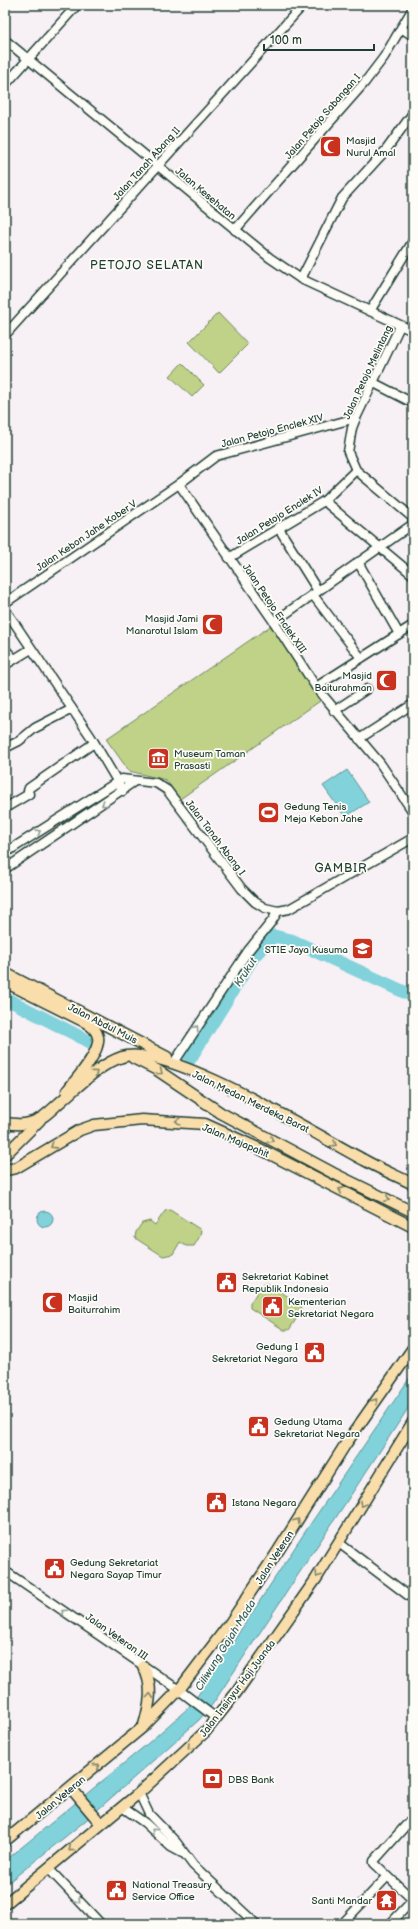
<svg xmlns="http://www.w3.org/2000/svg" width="418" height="1929" font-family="'Balsamiq Sans',sans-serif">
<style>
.green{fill:#bfd288;stroke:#6f885e}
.water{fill:#81d2da;stroke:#5a9698}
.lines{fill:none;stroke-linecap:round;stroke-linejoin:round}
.river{stroke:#81d2da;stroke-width:13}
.minor-casing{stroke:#1f3d34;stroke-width:11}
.major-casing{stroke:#1f3d34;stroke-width:13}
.minor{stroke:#fdfcf7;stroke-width:8}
.major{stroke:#f9deab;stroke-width:10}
.oneway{stroke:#8e9c96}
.oneway2{stroke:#81856a}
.labels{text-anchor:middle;stroke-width:3.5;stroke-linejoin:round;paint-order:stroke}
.street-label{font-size:10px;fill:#1f3d34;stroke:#fdfcf7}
.poi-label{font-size:10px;fill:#1f3d34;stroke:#fdfcf7;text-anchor:start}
.water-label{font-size:11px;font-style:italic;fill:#38625e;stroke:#fdfcf7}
.quarter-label{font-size:12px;letter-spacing:1px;fill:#1f3d34;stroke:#fdfcf7}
</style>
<rect width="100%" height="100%" fill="#f7f0f5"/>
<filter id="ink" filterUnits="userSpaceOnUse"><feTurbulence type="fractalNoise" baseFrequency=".025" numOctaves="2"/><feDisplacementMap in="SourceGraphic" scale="8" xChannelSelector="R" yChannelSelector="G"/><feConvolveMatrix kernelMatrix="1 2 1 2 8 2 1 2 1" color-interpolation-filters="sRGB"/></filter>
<g filter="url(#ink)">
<g class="green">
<path d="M218,313l30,31 -29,29 -30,-31z"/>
<path d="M182,363l22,22 -12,12 -22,-21z"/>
<path d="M272,625l48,76 -140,98 -14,-19 -37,-9 -23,-32z"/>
<path d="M170,1210l31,20 -1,6 -6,10h-8l-6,-4 -7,12 -10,2 -28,-18 1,-6 6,-9 8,-2 5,4 10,-14z"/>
<path d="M267,1283l34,22 1,5 -13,20h-5l-34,-22v-5l13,-19z"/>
</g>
<g class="water">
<path d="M347,770l22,32 -24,15 -22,-31z"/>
<circle cx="45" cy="1219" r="8"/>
<path d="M413,1373v28l-201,304 -13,15 -114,101 -80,64v-24l141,-116 41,-36 11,-14 107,-163z"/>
</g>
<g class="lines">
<g class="river">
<path d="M5,998l87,45"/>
<path d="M190,1059l64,-103 20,-20 17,4 122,56"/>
</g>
<defs>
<g id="minor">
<path d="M401,28l12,8"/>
<path d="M5,40l265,218 31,21 112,52"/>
<path d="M5,85l72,-80"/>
<path d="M235,230l130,-148 19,-25 29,-49"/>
<path d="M301,279l41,-81 44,-48 27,-37"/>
<path d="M370,311l43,-70"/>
<path d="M400,326l-44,92 -4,10 -4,24 8,18 57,48"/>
<path d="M5,335l298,-330"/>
<path d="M374,383l39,20"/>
<path d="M179,484l95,138 42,65 64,76 33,49"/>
<path d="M324,501l89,74"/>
<path d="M278,527l40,64"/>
<path d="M229,558l95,-57 32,-31"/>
<path d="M358,562l41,72"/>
<path d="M313,595l48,63"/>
<path d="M5,603l174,-119 37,-28 140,-38"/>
<path d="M5,609l86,128 32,54"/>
<path d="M274,622l139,-98"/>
<path d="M5,649l9,10"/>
<path d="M5,665l26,-16"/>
<path d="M316,687l97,-62"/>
<path d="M334,711l33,-22"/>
<path d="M359,739l54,-35"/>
<path d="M5,748l14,-7 16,-13 37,-19"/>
<path d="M5,808l24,-14 -1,-3 1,-3 65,-45"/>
<path d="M5,853l117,-74 34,4 11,7 75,99 13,13 10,6 13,3 11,-2 124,-71"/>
<path d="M5,869l130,-88"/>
<path d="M175,1061l73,-110 24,-30 6,-10"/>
<path d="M339,1543l74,56"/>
<path d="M5,1571l174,119 37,28"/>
<path d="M139,1793l10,21 27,28 17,23 63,59"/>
<path d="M122,1807l23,16 26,24 11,6"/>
<path d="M413,1824l-5,-1 -34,38v2l39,37"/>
<path d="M48,1868l53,56"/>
<path d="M342,1924l45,-47"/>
<path d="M390,1924l23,-24"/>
</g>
<g id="major">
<path d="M5,973l162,84"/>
<path d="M5,982l82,41c6,4 10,8 11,14 3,15 -22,42 -31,54"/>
<path d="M133,1058l24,12 64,43 112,60 80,39"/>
<path d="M5,1123c7,1 17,2 24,0 13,-3 21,-12 30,-20 19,-16 39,-38 63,-46 46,-15 196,79 242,103 16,9 33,16 49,24"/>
<path d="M5,1155l35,-35"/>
<path d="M5,1170l11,-2 64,-38 14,-5 48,-5 63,4 55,25 153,78"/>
<path d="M143,1666c11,20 7,38 1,59"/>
<path d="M71,1788l30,36"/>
<path d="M5,1841l138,-114 36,-37 51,-67 48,-72 67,-106 68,-97"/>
<path d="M5,1904l134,-111 67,-62 30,-38 80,-114 97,-157"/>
</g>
</defs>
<use href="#minor" class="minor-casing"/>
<use href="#major" class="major-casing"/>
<use href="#minor" class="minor"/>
<use href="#major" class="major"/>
</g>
<defs><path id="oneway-chevron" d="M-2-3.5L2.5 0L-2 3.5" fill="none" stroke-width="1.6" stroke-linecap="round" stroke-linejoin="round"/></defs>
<g class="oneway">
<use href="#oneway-chevron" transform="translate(104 804) rotate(147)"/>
<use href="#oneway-chevron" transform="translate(38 832) rotate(-32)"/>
<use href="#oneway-chevron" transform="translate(196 1028) rotate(-56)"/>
<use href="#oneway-chevron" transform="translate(64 1612) rotate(-146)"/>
<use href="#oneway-chevron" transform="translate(154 1831) rotate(-137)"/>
<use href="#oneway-chevron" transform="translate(78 1901) rotate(46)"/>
</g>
<g class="oneway2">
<use href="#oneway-chevron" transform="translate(160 1072) rotate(35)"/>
<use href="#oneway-chevron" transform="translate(95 1073) rotate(-36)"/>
<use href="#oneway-chevron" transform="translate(178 1121) rotate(-176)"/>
<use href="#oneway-chevron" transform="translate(271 1140) rotate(28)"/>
<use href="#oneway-chevron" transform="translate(334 1144) rotate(29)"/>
<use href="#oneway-chevron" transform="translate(53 1146) rotate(148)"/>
<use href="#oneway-chevron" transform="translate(341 1190) rotate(-153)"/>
<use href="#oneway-chevron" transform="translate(387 1199) rotate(26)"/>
<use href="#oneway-chevron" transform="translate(375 1401) rotate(-56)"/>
<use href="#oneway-chevron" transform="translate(363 1504) rotate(121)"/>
<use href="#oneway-chevron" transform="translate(297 1521) rotate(-58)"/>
<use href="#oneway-chevron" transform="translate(318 1575) rotate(124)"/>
<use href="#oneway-chevron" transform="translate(150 1696) rotate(-86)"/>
<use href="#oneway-chevron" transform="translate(190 1747) rotate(137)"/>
<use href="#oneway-chevron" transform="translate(97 1766) rotate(-40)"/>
<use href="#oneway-chevron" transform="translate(71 1849) rotate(140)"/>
</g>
</g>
<defs>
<symbol id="mosque-square" viewBox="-11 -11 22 22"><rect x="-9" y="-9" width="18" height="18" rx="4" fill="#c8321e" stroke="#fdfcf7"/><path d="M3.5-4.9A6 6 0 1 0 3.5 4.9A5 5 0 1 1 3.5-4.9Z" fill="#fff"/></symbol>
<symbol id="museum-square" viewBox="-11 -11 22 22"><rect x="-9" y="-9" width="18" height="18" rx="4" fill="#c8321e" stroke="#fdfcf7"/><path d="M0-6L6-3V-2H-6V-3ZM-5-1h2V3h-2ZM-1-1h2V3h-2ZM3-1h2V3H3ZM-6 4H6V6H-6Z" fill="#fff"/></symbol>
<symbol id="stadium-square" viewBox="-11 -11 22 22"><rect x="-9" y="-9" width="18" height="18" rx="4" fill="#c8321e" stroke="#fdfcf7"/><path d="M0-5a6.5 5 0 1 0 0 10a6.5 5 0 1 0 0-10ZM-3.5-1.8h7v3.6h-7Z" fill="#fff"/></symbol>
<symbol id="university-square" viewBox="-11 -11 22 22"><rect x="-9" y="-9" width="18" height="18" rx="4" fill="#c8321e" stroke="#fdfcf7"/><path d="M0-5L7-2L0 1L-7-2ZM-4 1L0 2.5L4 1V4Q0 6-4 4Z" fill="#fff"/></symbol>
<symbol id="civic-square" viewBox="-11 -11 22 22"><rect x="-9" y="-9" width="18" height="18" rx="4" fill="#c8321e" stroke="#fdfcf7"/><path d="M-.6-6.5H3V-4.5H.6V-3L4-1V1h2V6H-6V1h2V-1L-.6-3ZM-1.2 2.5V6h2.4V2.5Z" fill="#fff"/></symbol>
<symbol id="bank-square" viewBox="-11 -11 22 22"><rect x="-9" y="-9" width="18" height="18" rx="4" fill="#c8321e" stroke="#fdfcf7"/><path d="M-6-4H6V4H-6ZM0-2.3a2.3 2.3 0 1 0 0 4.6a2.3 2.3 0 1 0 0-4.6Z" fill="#fff"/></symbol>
<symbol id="temple-square" viewBox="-11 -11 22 22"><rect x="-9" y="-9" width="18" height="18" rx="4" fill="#c8321e" stroke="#fdfcf7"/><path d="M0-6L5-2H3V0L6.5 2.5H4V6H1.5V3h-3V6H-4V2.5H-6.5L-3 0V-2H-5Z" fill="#fff"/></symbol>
</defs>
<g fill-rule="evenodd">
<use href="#mosque-square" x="318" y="134" width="25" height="25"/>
<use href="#mosque-square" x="200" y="612" width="25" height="25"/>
<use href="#mosque-square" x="374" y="668" width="25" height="25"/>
<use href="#museum-square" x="146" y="746" width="25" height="25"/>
<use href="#stadium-square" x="256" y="800" width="25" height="25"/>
<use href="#university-square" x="350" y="936" width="25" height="25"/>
<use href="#civic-square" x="214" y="1270" width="25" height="25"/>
<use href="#mosque-square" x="40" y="1290" width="25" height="25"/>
<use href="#civic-square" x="260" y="1294" width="25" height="25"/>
<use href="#civic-square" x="302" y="1340" width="25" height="25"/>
<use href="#civic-square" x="246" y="1414" width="25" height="25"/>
<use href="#civic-square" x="204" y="1490" width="25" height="25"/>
<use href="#civic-square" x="42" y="1556" width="25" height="25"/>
<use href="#bank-square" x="200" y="1766" width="25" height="25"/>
<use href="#civic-square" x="104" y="1878" width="25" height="25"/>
<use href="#temple-square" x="374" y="1888" width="25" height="25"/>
</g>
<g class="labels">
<g class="street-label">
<text transform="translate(322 116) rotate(-49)" y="4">Jalan Petojo Sabangan I</text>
<text transform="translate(146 163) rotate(-48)" y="4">Jalan Tanah Abang II</text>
<text transform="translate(206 193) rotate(40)" y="4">Jalan Kesehatan</text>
<text transform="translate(367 372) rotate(-65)" y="4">Jalan Petojo Melintang</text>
<text transform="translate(272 430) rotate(-15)" y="4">Jalan Petojo Enclek XIV</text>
<text transform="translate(279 515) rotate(-32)" y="4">Jalan Petojo Enclek IV</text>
<text transform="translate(86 535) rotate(-34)" y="4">Jalan Kebon Jahe Kober V</text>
<text transform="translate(275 608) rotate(56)" y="4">Jalan Petojo Enclek XIII</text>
<text transform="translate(216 837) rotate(53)" y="4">Jalan Tanah Abang I</text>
<text transform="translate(103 1023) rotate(27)" y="4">Jalan Abdul Muis</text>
<text transform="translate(251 1101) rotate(26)" y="4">Jalan Medan Merdeka Barat</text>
<text transform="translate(236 1140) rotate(23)" y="4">Jalan Majapahit</text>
<text transform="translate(274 1557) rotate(-57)" y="4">Jalan Veteran</text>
<text transform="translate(117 1636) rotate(35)" y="4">Jalan Veteran III</text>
<text transform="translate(237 1688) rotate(-53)" y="4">Jalan Insinyur Haji Juanda</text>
<text transform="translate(60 1797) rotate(-40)" y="4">Jalan Veteran</text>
</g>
<g class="poi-label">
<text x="346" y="144">Masjid<tspan x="346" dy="12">Nurul Amal</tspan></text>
<text x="198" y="622" text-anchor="end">Masjid Jami<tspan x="198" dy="12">Manarotul Islam</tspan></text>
<text x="372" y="679" text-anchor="end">Masjid<tspan x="372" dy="12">Baiturahman</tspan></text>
<text x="174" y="757">Museum Taman<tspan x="174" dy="12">Prasasti</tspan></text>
<text x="284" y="810">Gedung Tenis<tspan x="284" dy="12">Meja Kebon Jahe</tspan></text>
<text x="348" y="953" text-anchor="end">STIE Jaya Kusuma</text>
<text x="242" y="1280">Sekretariat Kabinet<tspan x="242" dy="12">Republik Indonesia</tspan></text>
<text x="68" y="1301">Masjid<tspan x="68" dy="12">Baiturrahim</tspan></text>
<text x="288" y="1305">Kementerian<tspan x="288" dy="12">Sekretariat Negara</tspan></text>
<text x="298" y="1350" text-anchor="end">Gedung I<tspan x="298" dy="12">Sekretariat Negara</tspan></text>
<text x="274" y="1425">Gedung Utama<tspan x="274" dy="12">Sekretariat Negara</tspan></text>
<text x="232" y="1506">Istana Negara</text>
<text x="70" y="1566">Gedung Sekretariat<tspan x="70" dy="12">Negara Sayap Timur</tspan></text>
<text x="228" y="1783">DBS Bank</text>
<text x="132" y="1888">National Treasury<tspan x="132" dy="12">Service Office</tspan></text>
<text x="372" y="1904" text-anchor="end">Santi Mandar</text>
</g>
<g class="water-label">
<text transform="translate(245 972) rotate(-57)" y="4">Krukut</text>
<text transform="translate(225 1645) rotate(-58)" y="4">Ciliwung Gajah Mada</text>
</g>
<g class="quarter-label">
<text x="147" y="269">PETOJO SELATAN</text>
<text x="341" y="872">GAMBIR</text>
</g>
</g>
<rect width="418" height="1929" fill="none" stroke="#fdfcf7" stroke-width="20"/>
<rect x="10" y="10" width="398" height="1909" fill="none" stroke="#1f3d34" stroke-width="1.5" filter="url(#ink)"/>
<path d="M264 44v6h110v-6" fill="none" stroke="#1f3d34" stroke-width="2"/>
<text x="270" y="44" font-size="12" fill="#1f3d34" stroke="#fdfcf7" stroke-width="3" paint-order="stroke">100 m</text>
</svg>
